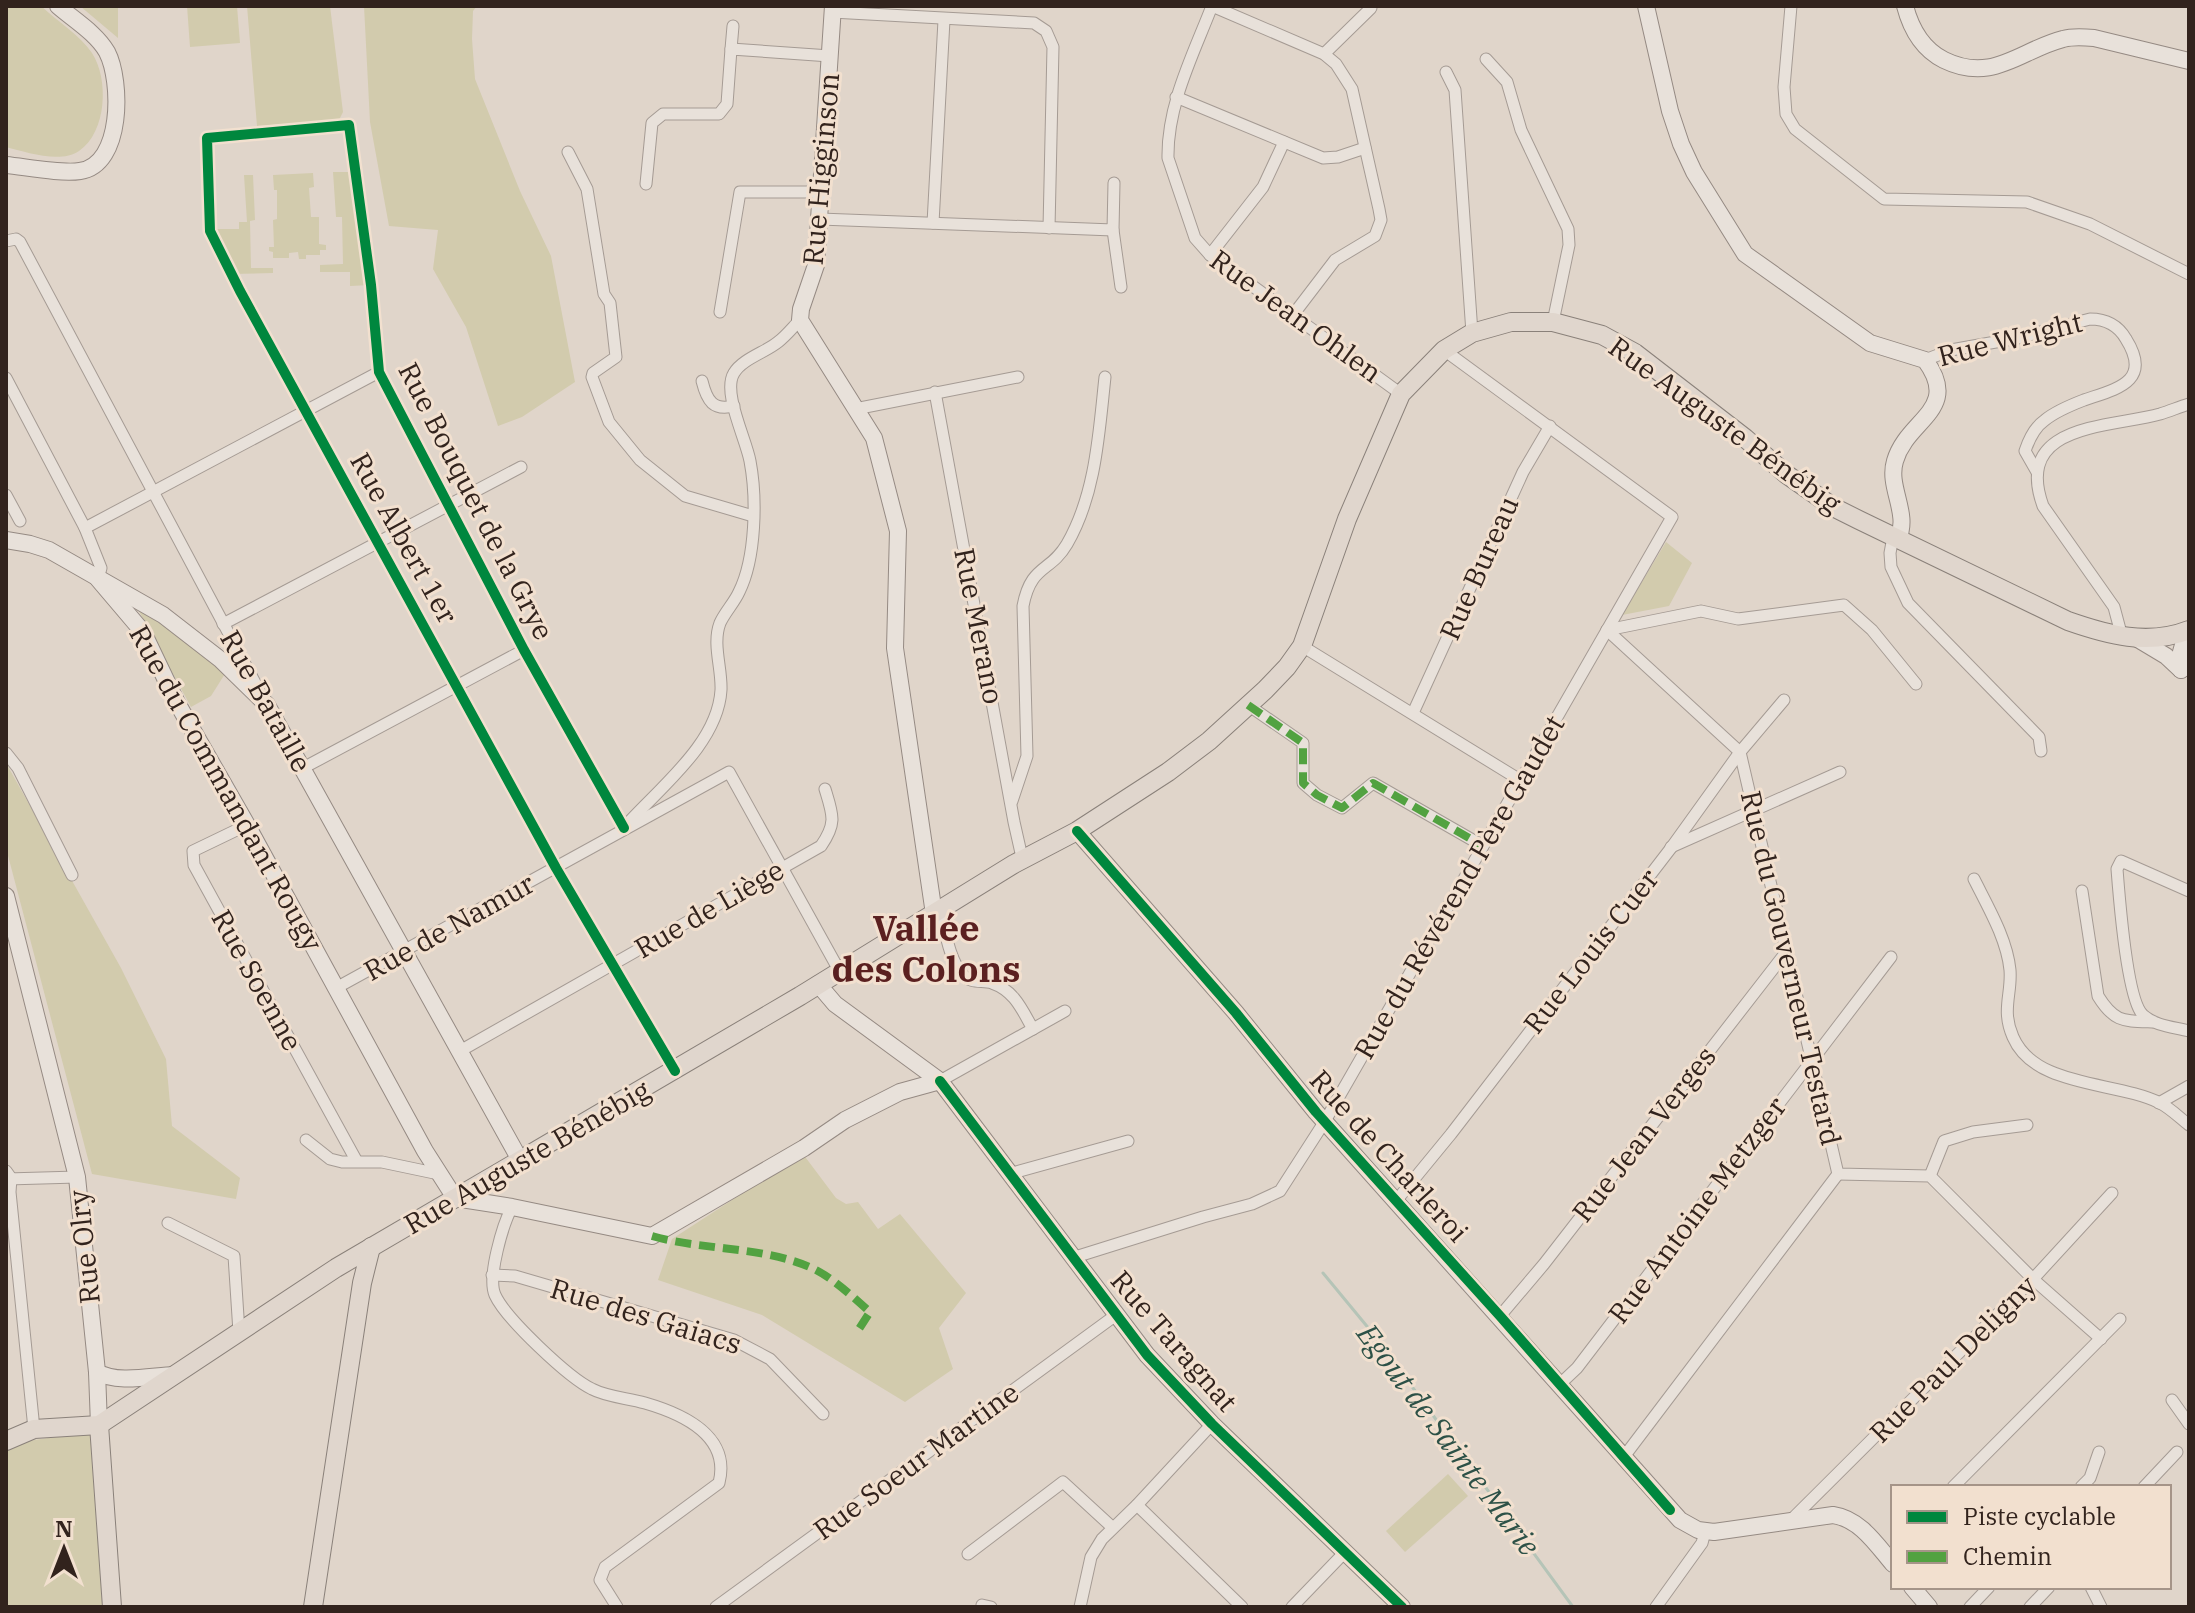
<svg xmlns="http://www.w3.org/2000/svg" width="2195" height="1613" font-family="'IBM Plex Serif',serif">
<style>
.green{fill:#d2cbad}
.lines{fill:none;stroke-linecap:round;stroke-linejoin:round}
.stream{stroke:#b5c4b7;stroke-width:3}
.street-casing{stroke:#a59b94;stroke-width:13}
.secondary-casing{stroke:#958a83;stroke-width:18}
.primary-casing{stroke:#8a817a;stroke-width:20}
.street{stroke:#e8e1da;stroke-width:11}
.secondary{stroke:#e8e1da;stroke-width:16}
.primary{stroke:#e0d6cd;stroke-width:18}
.quiet{stroke:#52a241;stroke-width:8;stroke-dasharray:16 8;stroke-linecap:butt}
.cycleway-casing{stroke:#f2e0cf;stroke-width:15}
.cycleway{stroke:#00873e;stroke-width:10}
.labels{text-anchor:middle;stroke-width:6;stroke-linejoin:round;paint-order:stroke}
.street-label{font-size:28px;fill:#32231d;stroke:#f2e0cf}
.water-label{font-size:30px;font-style:italic;fill:#2d5147;stroke:#f2e0cf}
.district-label{font-size:36px;font-weight:bold;fill:#5b2020;stroke:#f2e0cf}
</style>
<rect width="100%" height="100%" fill="#e0d5ca"/>
<g class="green">
<path d="M6,6h35c16,15 39,29 51,47 17,26 15,79 -13,98 -19,13 -53,1 -73,-4z"/>
<path d="M80,6h38v32z"/>
<path d="M187,6h50l3,37 -50,4z"/>
<path d="M247,6h83l13,106 -4,8 -82,6z"/>
<path d="M364,6h113l-4,5 -1,28 3,40 45,112 31,65 24,126 -53,35 -24,9 -32,-99 -33,-58 5,-39 -49,-4 -19,-104z"/>
<path d="M333,172h22l16,113 -21,1v-14h-30v-7l23,-1 -1,-47h-6z"/>
<path d="M313,173l1,14 -5,1 2,29h8v27l7,1v5h-6v5h-14v4h-7l-1,-7 -9,1v5h-16v-6l-4,-1v-4h5l-1,-27 4,-1v-29h-3l-1,-15z"/>
<path d="M244,175h9l2,45 -5,1 1,47h22v5l-42,1 -21,-45h29v-7h8z"/>
<path d="M1666,542l26,21 -23,43 -47,9z"/>
<path d="M134,602l94,67 -17,27 -20,11z"/>
<path d="M6,763l115,205 45,91 6,67 68,52 -4,21 -144,-25 -86,-326z"/>
<path d="M803,1154l33,44 10,6 12,-2 20,27 22,-15 66,79 -27,35 14,41 -48,33 -143,-87 -104,-35 14,-41z"/>
<path d="M87,1432l4,4 12,171h-97v-156l22,-10z"/>
<path d="M1448,1474l20,22 -63,56 -19,-21z"/>
</g>
<g class="lines">
<path class="stream" d="M1323,1273l52,63 198,271"/>
<defs>
<g id="street">
<path d="M1212,6c-19,49 -45,99 -44,152l27,80 15,17 191,139"/>
<path d="M1212,6l112,48 12,10 16,25 27,120 2,11 -6,16 -40,24 -42,55"/>
<path d="M1791,6l-7,81 2,27 9,15 89,70 143,3 63,22 99,50"/>
<path d="M832,12l202,11 12,8 7,16 -4,181"/>
<path d="M731,49l2,-23"/>
<path d="M1324,54l47,-46"/>
<path d="M1486,59l21,23 14,48 47,99 1,16 -16,77"/>
<path d="M1446,72l9,18 17,243"/>
<path d="M1176,97l147,61 15,-1 27,-9"/>
<path d="M568,152l19,37 17,105 6,9 6,54 -23,16 -1,4 17,45 31,38 45,36 68,20"/>
<path d="M646,184l6,-61 11,-9h56l8,-10 4,-55 99,7"/>
<path d="M820,219l293,11 1,-47"/>
<path d="M933,223l11,-203"/>
<path d="M1113,230l8,57"/>
<path d="M6,241l10,-2 4,3 241,452"/>
<path d="M1210,255l53,-68 21,-45"/>
<path d="M720,312l20,-120h80"/>
<path d="M1925,360l26,-10 67,-12 72,-19c16,0 28,6 36,20 27,43 -10,50 -42,61 -13,5 -28,11 -39,20 -10,7 -16,19 -20,31l12,21"/>
<path d="M6,378l79,150 16,40 -3,11"/>
<path d="M702,381c5,20 11,30 32,25"/>
<path d="M935,392l79,430 7,31 4,6"/>
<path d="M855,409l163,-32"/>
<path d="M6,495l14,26"/>
<path d="M85,528l294,-156"/>
<path d="M1893,537l-3,16 1,14 17,36 131,134 2,14"/>
<path d="M223,624l298,-157"/>
<path d="M1607,630l133,122 98,422 92,2 103,103 68,60"/>
<path d="M1607,630l94,-19 37,8 106,-14 28,25 44,54"/>
<path d="M2122,637l-8,-30 -71,-101c-30,-83 66,-78 117,-92 10,-3 19,-7 29,-10"/>
<path d="M1302,646l218,134"/>
<path d="M1248,705l55,38v40l14,12 25,13 31,-25 110,63"/>
<path d="M1413,713l110,-241 27,-46"/>
<path d="M6,753l12,15 54,107"/>
<path d="M303,768l221,-118"/>
<path d="M1012,801l15,-45 -4,-150c8,-42 27,-33 44,-62 29,-50 32,-112 38,-167"/>
<path d="M629,822c34,-37 89,-80 92,-132 1,-22 -9,-46 -1,-67 5,-11 14,-20 19,-31 17,-34 18,-94 11,-131 -4,-22 -28,-69 -16,-88 8,-14 32,-21 44,-31 8,-6 15,-15 22,-22"/>
<path d="M247,825l-54,26 1,14 162,295"/>
<path d="M624,828l-100,-178 -145,-278 -8,-87 -22,-160 -142,13 3,93 30,60 316,577 119,203"/>
<path d="M1671,847l169,-75"/>
<path d="M1974,879c14,28 33,60 36,91 2,24 -9,40 3,67 22,51 103,44 147,66 10,5 20,15 29,22"/>
<path d="M2082,891l16,105c16,26 25,25 54,26"/>
<path d="M2189,891l-68,-30 -4,8c2,26 10,131 26,146 12,11 31,12 46,16"/>
<path d="M940,910c5,19 9,50 23,65 8,9 19,5 29,8 23,8 30,27 41,46"/>
<path d="M336,988l393,-216 111,200"/>
<path d="M460,1051l361,-205c16,-23 12,-31 4,-57"/>
<path d="M940,1081l125,-70"/>
<path d="M2159,1103l30,-17"/>
<path d="M306,1140l24,19 12,3h40l57,12"/>
<path d="M6,1171l5,7 -1,14 24,237"/>
<path d="M1009,1174l119,-33"/>
<path d="M1930,1176l14,-35 29,-9 54,-7"/>
<path d="M7,1179l70,-2"/>
<path d="M1396,1201l55,-67 220,-286 69,-96 44,-52"/>
<path d="M512,1207c-9,17 -25,70 -17,88 11,24 74,83 97,94 15,8 36,9 53,14 38,11 86,33 74,80l-114,84 -5,13 17,27"/>
<path d="M168,1223l66,33 5,76"/>
<path d="M1072,1258l131,-41 49,-13 28,-13 45,-70 347,-604 -228,-167"/>
<path d="M492,1275l23,1 219,64 36,19 53,55"/>
<path d="M1500,1316l44,-52 243,-313"/>
<path d="M1559,1385l18,-17 314,-411"/>
<path d="M2172,1400l17,24"/>
<path d="M1623,1458l215,-284"/>
<path d="M1953,1487l167,-168"/>
<path d="M2081,1487l9,-9 9,-26"/>
<path d="M2144,1487l33,-35"/>
<path d="M1137,1505l105,102"/>
<path d="M1789,1522l244,-243 79,-86"/>
<path d="M968,1554l95,-72 49,45"/>
<path d="M2091,1587l10,20"/>
<path d="M982,1605l9,2"/>
<path d="M716,1607l400,-292"/>
<path d="M1080,1607l11,-50 11,-18 35,-34 75,-81"/>
<path d="M1292,1607l53,-55"/>
<path d="M1656,1607l46,-64 3,-11"/>
<path d="M1970,1607l19,-20"/>
<path d="M2030,1607l19,-20"/>
</g>
<g id="secondary">
<path d="M833,6l-17,259 -15,44 -1,11 74,118 24,93 -3,117 39,266"/>
<path d="M1646,6l24,105 11,33 13,28 51,82 125,89 55,17c37,50 -18,59 -30,101 -8,26 15,52 3,78"/>
<path d="M1905,6c6,23 17,43 39,54 49,24 76,-10 119,-21 10,-3 21,-2 31,-1l95,23"/>
<path d="M6,165c20,2 55,9 74,6 43,-6 42,-90 27,-119 -11,-19 -33,-32 -49,-46"/>
<path d="M6,540l24,4 19,6 114,65 58,45 46,45 253,455"/>
<path d="M98,579l45,53 33,69 71,124 178,326 30,47 57,9 140,29 152,-88 41,-28 55,-28 40,-11"/>
<path d="M2136,638l30,18 15,14"/>
<path d="M2181,670v-18l6,-21"/>
<path d="M1077,831l159,182 80,99 364,408 18,10 16,2 119,-17c27,4 43,29 60,49"/>
<path d="M6,896l71,281 20,195 2,53"/>
<path d="M818,984l17,20 105,77 207,274 65,69 190,183"/>
<path d="M97,1372c20,12 54,4 77,3"/>
<path d="M1912,1587l17,20"/>
</g>
<g id="primary">
<path d="M99,1425l13,182"/>
<path d="M6,1441l28,-12 65,-4 237,-157 464,-272 214,-132 63,-33 91,-59 41,-31 56,-51 22,-23 15,-21 45,-127 54,-125 43,-44 28,-17 39,-11h42l49,13 33,18 110,85 41,36 47,33 26,13 209,101c40,14 80,25 121,9"/>
<path d="M313,1607l49,-324 9,-36"/>
</g>
</defs>
<use href="#street" class="street-casing"/>
<use href="#secondary" class="secondary-casing"/>
<use href="#primary" class="primary-casing"/>
<use href="#street" class="street"/>
<use href="#secondary" class="secondary"/>
<use href="#primary" class="primary"/>
<g class="quiet">
<path d="M1248,705l55,38v40l14,12 25,13 31,-25 110,63"/>
<path d="M652,1236c52,15 116,10 164,34 19,10 38,28 54,42l-13,20"/>
</g>
<defs>
<g id="cycleway">
<path d="M624,828l-100,-178 -145,-278 -8,-87 -22,-160 -142,13 3,93 30,60 316,577 119,203"/>
<path d="M1077,831l159,182 80,99 184,204 170,194"/>
<path d="M940,1081l207,274 65,69 190,183"/>
</g>
</defs>
<use href="#cycleway" class="cycleway-casing"/>
<use href="#cycleway" class="cycleway"/>
</g>
<g class="labels">
<g class="street-label">
<text transform="translate(821 169) rotate(-85)" y="10">Rue Higginson</text>
<text transform="translate(1296 316) rotate(36)" y="10">Rue Jean Ohlen</text>
<text transform="translate(2010 339) rotate(-14)" y="10">Rue Wright</text>
<text transform="translate(1725 425) rotate(36)" y="10">Rue Auguste Bénébig</text>
<text transform="translate(476 501) rotate(63)" y="10">Rue Bouquet de la Grye</text>
<text transform="translate(404 538) rotate(61)" y="10">Rue Albert 1er</text>
<text transform="translate(1479 568) rotate(-66)" y="10">Rue Bureau</text>
<text transform="translate(979 626) rotate(79)" y="10">Rue Merano</text>
<text transform="translate(266 701) rotate(61)" y="10">Rue Bataille</text>
<text transform="translate(226 788) rotate(61)" y="10">Rue du Commandant Rougy</text>
<text transform="translate(1459 887) rotate(-60)" y="10">Rue du Révérend Père Gaudet</text>
<text transform="translate(709 909) rotate(-30)" y="10">Rue de Liège</text>
<text transform="translate(449 927) rotate(-29)" y="10">Rue de Namur</text>
<text transform="translate(1591 951) rotate(-52)" y="10">Rue Louis Cuer</text>
<text transform="translate(1791 968) rotate(77)" y="10">Rue du Gouverneur Testard</text>
<text transform="translate(257 980) rotate(61)" y="10">Rue Soenne</text>
<text transform="translate(1644 1134) rotate(-52)" y="10">Rue Jean Verges</text>
<text transform="translate(1389 1156) rotate(48)" y="10">Rue de Charleroi</text>
<text transform="translate(527 1157) rotate(-30)" y="10">Rue Auguste Bénébig</text>
<text transform="translate(1697 1210) rotate(-53)" y="10">Rue Antoine Metzger</text>
<text transform="translate(84 1247) rotate(-96)" y="10">Rue Olry</text>
<text transform="translate(646 1316) rotate(17)" y="10">Rue des Gaiacs</text>
<text transform="translate(1174 1341) rotate(49)" y="10">Rue Taragnat</text>
<text transform="translate(1953 1359) rotate(-45)" y="10">Rue Paul Deligny</text>
<text transform="translate(916 1461) rotate(-36)" y="10">Rue Soeur Martine</text>
</g>
<g class="water-label">
<text transform="translate(1448 1440) rotate(53)" y="10">Egout de Sainte Marie</text>
</g>
<g class="district-label">
<text x="926" y="941">Vallée<tspan x="926" dy="41">des Colons</tspan></text>
</g>
</g>
<rect width="2195" height="1613" fill="none" stroke="#32231d" stroke-width="16"/>
<rect x="1891" y="1485" width="280" height="104" fill="#f2e0cf" stroke="#a59488" stroke-width="2"/>
<rect x="1907" y="1511" width="40" height="12" fill="#00873e" stroke="#a59488" stroke-width="2"/>
<text x="1963" y="1525" font-size="24" fill="#32231d">Piste cyclable</text>
<rect x="1907" y="1551" width="40" height="12" fill="#52a241" stroke="#a59488" stroke-width="2"/>
<text x="1963" y="1565" font-size="24" fill="#32231d">Chemin</text>
<g transform="translate(64 1549)" stroke="#f2e0cf" stroke-width="6" paint-order="stroke">
<path d="M0-6L14 30L0 20L-14 30Z" fill="#32231d"/>
<text y="-12" font-size="22" font-weight="bold" text-anchor="middle" fill="#32231d">N</text>
</g>
</svg>
